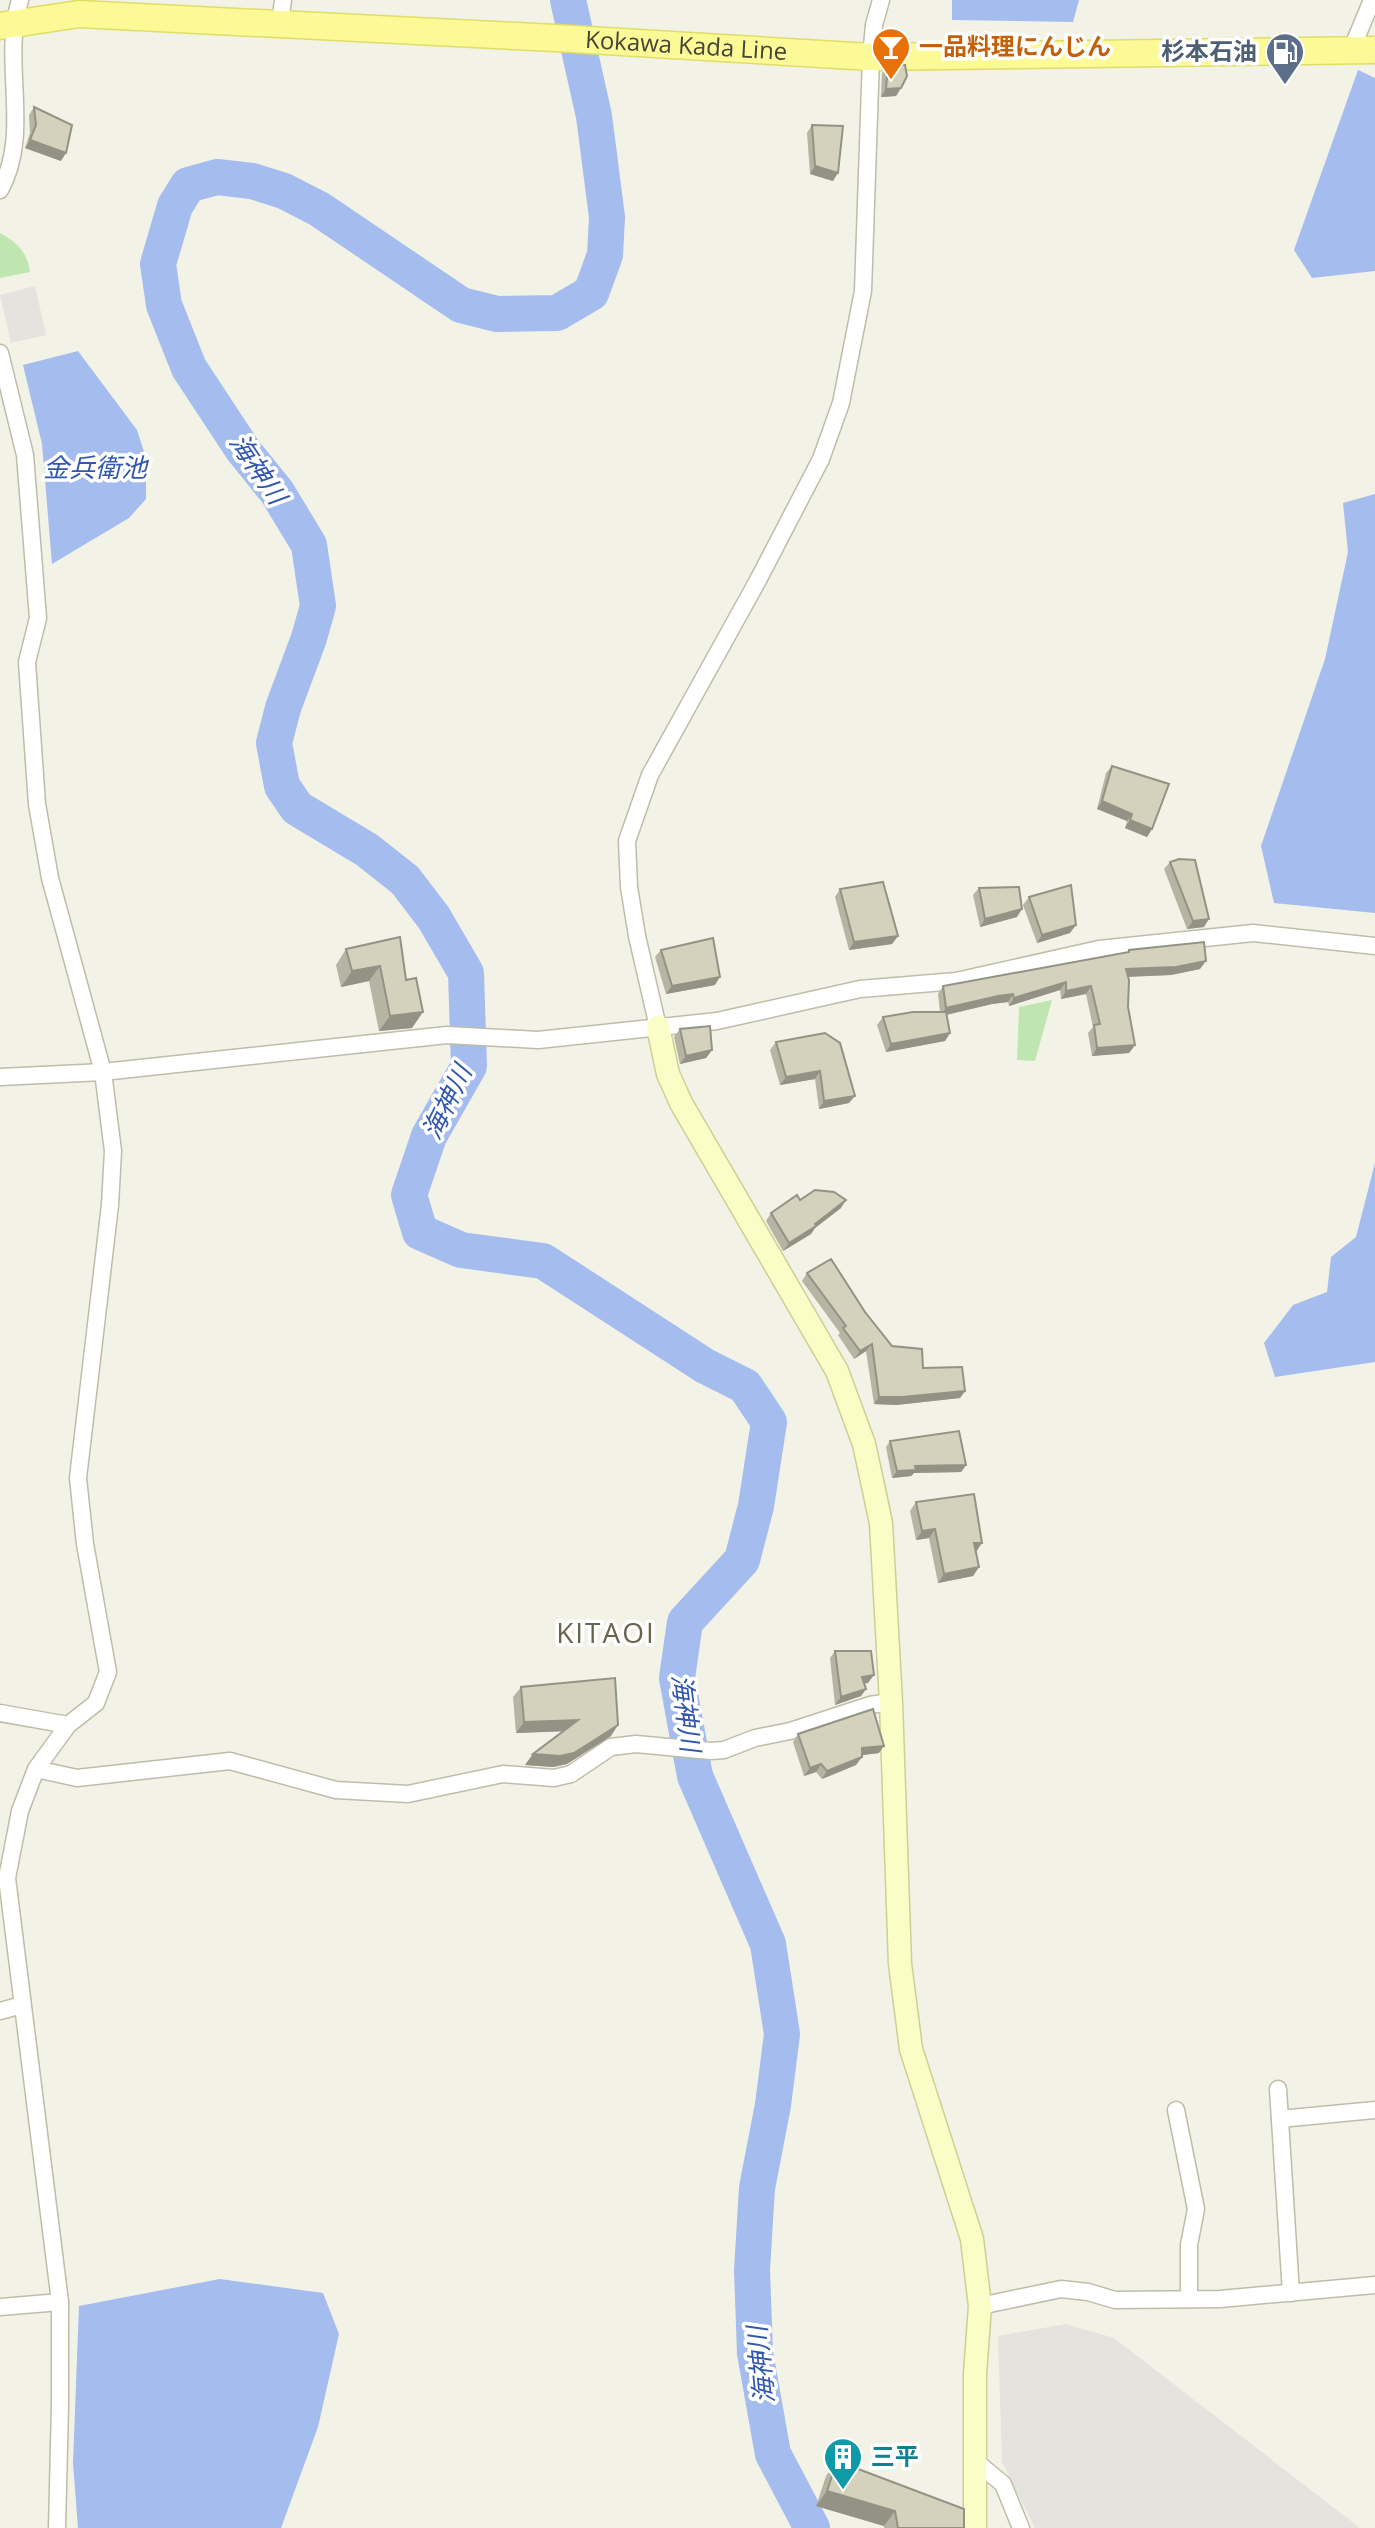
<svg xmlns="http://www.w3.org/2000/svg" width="1375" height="2528" font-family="'Open Sans','Noto Sans JP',sans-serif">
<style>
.green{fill:#bfe6b0}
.parking{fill:#e4e3de}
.water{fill:#a4bcee}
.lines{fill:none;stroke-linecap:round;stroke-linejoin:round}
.river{stroke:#a4bcee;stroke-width:36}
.street-casing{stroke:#bebda9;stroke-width:19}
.secondary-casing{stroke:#cecf95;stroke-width:25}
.primary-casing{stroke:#e0dd67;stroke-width:29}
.street{stroke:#fff;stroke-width:16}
.secondary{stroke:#fbfdc6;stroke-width:22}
.primary{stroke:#fbfa97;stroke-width:26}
.wall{fill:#b6b4a2}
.shaded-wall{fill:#949284}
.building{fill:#d4d1bc;stroke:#949284;stroke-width:2}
.labels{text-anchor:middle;stroke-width:7;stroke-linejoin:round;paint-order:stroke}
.street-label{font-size:24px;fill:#454436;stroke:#fff}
.food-label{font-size:24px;font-weight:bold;fill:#c56008;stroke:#fff;text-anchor:start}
.service-label{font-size:24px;font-weight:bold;fill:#4e5e75;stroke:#fff;text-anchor:end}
.culture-label{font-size:24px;font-weight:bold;fill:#0d838f;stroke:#fff;text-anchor:start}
.water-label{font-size:26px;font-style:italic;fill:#3258ae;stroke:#fff}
.quarter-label{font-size:28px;letter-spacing:2px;fill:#68654d;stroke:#fff}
</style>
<rect width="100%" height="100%" fill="#f3f2e7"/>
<g class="green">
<path d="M0,233c18,10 27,19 30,39l-30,6z"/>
<path d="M1052,1000l-17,61 -18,-1 2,-53z"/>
</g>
<g class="parking">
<path d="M35,286l11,49 -35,8 -11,-48z"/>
<path d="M1066,2324l48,14 246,190h-325l-33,-66 -4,-126z"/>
</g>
<g class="water">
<path d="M952,0h127l-6,22 -121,-2z"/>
<path d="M1358,70l17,8v193l-63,7 -18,-28z"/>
<path d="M78,351l59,79 9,28v41l-17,19 -77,46 -10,-120 -19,-79z"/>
<path d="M1375,494v419l-101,-10 -13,-57 64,-187 23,-107 -5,-49z"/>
<path d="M1375,1163v199l-100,15 -11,-34 29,-38 34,-13 4,-35 25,-20z"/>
<path d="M220,2279l103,14 16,41 -21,93 -37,101h-203l-5,-65 6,-157z"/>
</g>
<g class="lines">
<path class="river" d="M568,0l26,116 13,101 -2,38 -14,38 -34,20 -60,1 -36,-9 -142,-96 -35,-18 -32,-10 -35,-4 -29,8 -13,21 -17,58 6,41 25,63 54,82 34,42 32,53 9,61 -9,32 -26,70 -9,35 8,43 15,22 70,42 38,30 29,38 32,55 3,93 -40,70 -20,59 11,37 41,18 82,11 162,105 40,20 24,36 -13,84 -14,54 -57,62 -8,56 18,98 73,168 14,90 -9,71 -16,83 -5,82 3,83 18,101 39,74"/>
<defs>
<g id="street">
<path d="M280,24l3,-24"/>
<path d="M1354,51l1,-10 17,-41"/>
<path d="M0,190c32,-57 1,-127 20,-190"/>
<path d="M0,353l25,102 13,163 -11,44 10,142 13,74 53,194 10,79 -3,54 -32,273 7,66 23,128 -12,31 -28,22 -32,44 -16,42 -13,67 53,424v103l-3,123"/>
<path d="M658,1027l-21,-91 -8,-49 -2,-46 23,-66 107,-193 64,-123 20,-56 22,-112 8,-234 3,-32 7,-25"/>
<path d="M0,1077l103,-5 344,-37 91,5 179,-19 143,-32 96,-8 143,-32 154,-16 122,13"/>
<path d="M0,1713l68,12"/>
<path d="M36,1769l41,9 153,-17 106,29 72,4 95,-20 51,4 17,-4 40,-27 25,-3 75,7 13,-1 31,-12 35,-7 80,-26 21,-3"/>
<path d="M0,2011l22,-6"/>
<path d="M1278,2089l13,204"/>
<path d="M1176,2110l20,99 -7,36v54"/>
<path d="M1280,2119l95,-9"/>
<path d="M980,2306l81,-17 27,3 27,8 105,-1 155,-14"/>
<path d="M0,2307l60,-5"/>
<path d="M974,2460l29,24 18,44"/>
</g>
<path id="secondary" d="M658,1027l10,47 13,29 156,268 27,73 17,79 10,179 9,262 11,85 61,190 8,67 -5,68v154"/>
<g id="primary">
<path id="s1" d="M0,26l79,-12 476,24 316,19 504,-7"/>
</g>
</defs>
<use href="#street" class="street-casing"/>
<use href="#secondary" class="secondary-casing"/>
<use href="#primary" class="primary-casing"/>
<use href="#street" class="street"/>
<use href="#secondary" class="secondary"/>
<use href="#primary" class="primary"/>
</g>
<g class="wall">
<path d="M888,65l13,23 -5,8 -15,1 1,-24z"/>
<path d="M34,107l27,54 -36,-13 5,-15 -1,-18z"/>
<path d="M812,125l21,56 -23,-7 -3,-41z"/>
<path d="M1112,766l40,63 -5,8 -22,-9 2,-7 -30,-12 9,-36z"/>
<path d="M1170,862l34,65 -17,2 -23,-60z"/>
<path d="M979,888l38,29 -37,10 -7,-32z"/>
<path d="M840,889l58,47 -6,8 -43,6 -14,-53z"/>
<path d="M1029,897l41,36 -33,10 -14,-38z"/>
<path d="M400,937l12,91 -33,3 -10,-50 -28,6 -5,-22 10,-16z"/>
<path d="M661,950l54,35 -49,9 -11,-37z"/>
<path d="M1129,950l71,19 -29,6 -43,2v30l7,38 -6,8 -37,3 -4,-23 5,-6 -7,-33 -25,5 -1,-9 -51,16 -1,-4 -16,2 -45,11 3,18 -5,8 -59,11 -9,-27 6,-8 57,-5 -2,-18 5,-8 184,-33z"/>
<path d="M680,1029l32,21 -6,8 -26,6 -6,-27z"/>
<path d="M825,1033l24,70 -30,6 -4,-30 -35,6 -10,-35 6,-8z"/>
<path d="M800,1200l41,8 -26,20 -4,6 -28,17 -17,-30 5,-8z"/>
<path d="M807,1273l58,39 27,34 31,22 42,23 -5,7 -64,7 -22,-1 -8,-53 -12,8 -16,-24 2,-2 -38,-52z"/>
<path d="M890,1441l76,24 -5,7 -47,1 -3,3 -19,2 -6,-31z"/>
<path d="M916,1502l60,50 3,15 -6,9 -35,7 -9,-45 -13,2 -6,-29z"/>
<path d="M835,1651l33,32h-4l2,6 -5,7 -26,9 -5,-47z"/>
<path d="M521,1687l90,49 -44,28 -14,3 -28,-2 8,-11 31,-23 -48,2 -3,-36z"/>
<path d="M798,1734l81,19 -17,2 -6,10 -34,14 -6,-7 -12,4 -11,-34z"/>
<path d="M837,2461l127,67h-80v-2l-68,-20 10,-30z"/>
</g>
<g class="shaded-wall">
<path d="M901,88l-5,8 -15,1 5,-8z"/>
<path d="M30,140l36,13 -5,8 -36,-13z"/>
<path d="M815,166l23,7 -5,8 -23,-7z"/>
<path d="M1102,801l30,13 -5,7 -30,-12z"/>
<path d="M1130,820l22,9 -5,8 -22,-9z"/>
<path d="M1022,909l-5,8 -37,10 5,-8z"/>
<path d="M1209,919l-5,8 -17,2 6,-8z"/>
<path d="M1076,925l-6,8 -33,10 5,-8z"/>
<path d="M898,936l-6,8 -43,6 5,-8z"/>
<path d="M1206,961l-6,8 -29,6 -51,2 6,-8z"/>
<path d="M380,966l-11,15 -28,6 11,-16z"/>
<path d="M720,977l-5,8 -49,9 6,-8z"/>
<path d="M1066,982l-6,8 -51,16 5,-8z"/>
<path d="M1091,986l-5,8 -25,5 5,-8z"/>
<path d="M1013,994l-5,8 -16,2 -52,12 6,-8 52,-12z"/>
<path d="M423,1012l-11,16 -33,3 11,-15z"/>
<path d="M950,1033l-5,8 -59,11 5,-8z"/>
<path d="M1135,1045l-6,8 -37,3 5,-8z"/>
<path d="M712,1050l-6,8 -26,6 6,-8z"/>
<path d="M820,1071l-5,8 -35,6 6,-8z"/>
<path d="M855,1096l-6,7 -30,6 5,-8z"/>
<path d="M846,1200l-5,8 -26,20 -4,6 -28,17 6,-8z"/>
<path d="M872,1344l-6,7 -12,8 6,-8z"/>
<path d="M965,1391l-5,7 -64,7 -22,-1 5,-7z"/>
<path d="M966,1465l-5,7 -47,1 -3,3 -19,2 5,-7 18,-5z"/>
<path d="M935,1529l-6,9 -13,2 6,-9z"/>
<path d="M974,1543h8l-6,9z"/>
<path d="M979,1567l-6,9 -35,7 6,-9z"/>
<path d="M874,1675l-6,8 -11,2 5,-8z"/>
<path d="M866,1689l-5,7 -26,9 6,-8z"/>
<path d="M578,1720l-7,11 -55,2 8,-11z"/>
<path d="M618,1725l-7,11 -44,28 -14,3 -28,-2 8,-11z"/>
<path d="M884,1746l-5,7 -23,3 6,-8z"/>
<path d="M862,1757l-6,8 -34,14 5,-8z"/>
<path d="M821,1764l-5,8 -12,4 6,-8z"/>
<path d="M827,2491l68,20 -11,15 -68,-20z"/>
</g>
<g class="building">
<path d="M888,65h17l2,11 -6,12 -15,1z"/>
<path d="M34,107l38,18 -6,28 -36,-13 6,-15z"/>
<path d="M812,125l31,1 -5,47 -23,-7z"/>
<path d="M1112,766l57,18 -17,45 -22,-9 2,-6 -30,-13z"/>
<path d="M1179,859l16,1 14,59 -16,2 -23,-59z"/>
<path d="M883,882l15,54 -44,6 -14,-53z"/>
<path d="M1071,885l5,40 -34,10 -13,-38z"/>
<path d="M1019,887l3,22 -37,10 -6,-31z"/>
<path d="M400,937l6,43 10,-2 7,34 -33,4 -10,-50 -28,5 -6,-22z"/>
<path d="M713,938l7,39 -48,9 -11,-36z"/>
<path d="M1204,942l2,19 -30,6 -50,2 3,11 -1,27 7,38 -38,3 -3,-23 6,-1 -9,-38 -25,5v-9l-52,16 -1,-4 -15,2 -52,12 -3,-22 186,-34v-2z"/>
<path d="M913,1012h33l4,21 -59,11 -8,-27z"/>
<path d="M710,1026l2,24 -26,6 -6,-27z"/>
<path d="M825,1033l15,10 15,53 -31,5 -4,-30 -34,6 -10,-35z"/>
<path d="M815,1190l19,2 12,8 -31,24 1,2 -27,17 -18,-30 26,-18 3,5z"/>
<path d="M831,1259l34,53 27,34 30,3 1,19 39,-1 3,24 -63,6h-23l-7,-53 -12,7 -17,-23 3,-2 -39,-53z"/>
<path d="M959,1431l7,34 -51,1 1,4 -19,1 -7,-30z"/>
<path d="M974,1494l8,49h-8l5,24 -35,7 -9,-45 -13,2 -6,-29z"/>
<path d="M835,1651h36l3,24 -12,2 4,12 -25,8z"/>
<path d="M615,1678l3,47 -44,28 -14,3 -27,-2 45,-34 -54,2 -3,-35z"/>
<path d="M873,1709l11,37 -22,2v9l-35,14 -6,-7 -11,4 -12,-34z"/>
<path d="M837,2461l127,48v19h-66l-3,-17 -68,-20z"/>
</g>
<defs>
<symbol id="bar-pin" viewBox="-11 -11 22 30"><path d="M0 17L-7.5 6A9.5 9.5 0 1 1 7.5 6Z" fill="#e8710a" stroke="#fff"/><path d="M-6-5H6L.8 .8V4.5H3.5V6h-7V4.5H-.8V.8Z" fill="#fff"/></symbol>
<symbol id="fuel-pin" viewBox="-11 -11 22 30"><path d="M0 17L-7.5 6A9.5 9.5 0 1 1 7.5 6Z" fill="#5c6f8a" stroke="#fff"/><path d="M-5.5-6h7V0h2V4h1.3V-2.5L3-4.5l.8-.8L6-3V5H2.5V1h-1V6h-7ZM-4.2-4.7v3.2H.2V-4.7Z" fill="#fff"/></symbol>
<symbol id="building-pin" viewBox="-11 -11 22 30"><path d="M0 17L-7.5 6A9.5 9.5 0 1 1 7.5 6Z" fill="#0f9aa8" stroke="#fff"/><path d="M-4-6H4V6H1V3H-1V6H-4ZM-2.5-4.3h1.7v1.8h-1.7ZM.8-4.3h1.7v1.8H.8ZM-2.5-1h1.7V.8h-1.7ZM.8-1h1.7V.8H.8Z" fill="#fff"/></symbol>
</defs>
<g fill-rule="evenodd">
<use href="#bar-pin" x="869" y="25" width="44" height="60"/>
<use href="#fuel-pin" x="1263" y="30" width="44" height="60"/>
<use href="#building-pin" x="821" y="2435" width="44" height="60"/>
</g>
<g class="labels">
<g class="street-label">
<text dy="8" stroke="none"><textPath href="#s1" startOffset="688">Kokawa Kada Line</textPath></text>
</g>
<g class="food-label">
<text x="919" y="55">一品料理にんじん</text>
</g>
<g class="service-label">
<text x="1257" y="60">杉本石油</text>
</g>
<g class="culture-label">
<text x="871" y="2465">三平</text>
</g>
<g class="water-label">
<text x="95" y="477">金兵衛池</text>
<text transform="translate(258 469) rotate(56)" y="9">海神川</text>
<text transform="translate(447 1102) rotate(-64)" y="9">海神川</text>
<text transform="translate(686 1713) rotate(83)" y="9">海神川</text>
<text transform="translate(761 2365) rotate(-96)" y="9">海神川</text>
</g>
<g class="quarter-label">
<text x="606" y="1643">KITAOI</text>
</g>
</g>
</svg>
